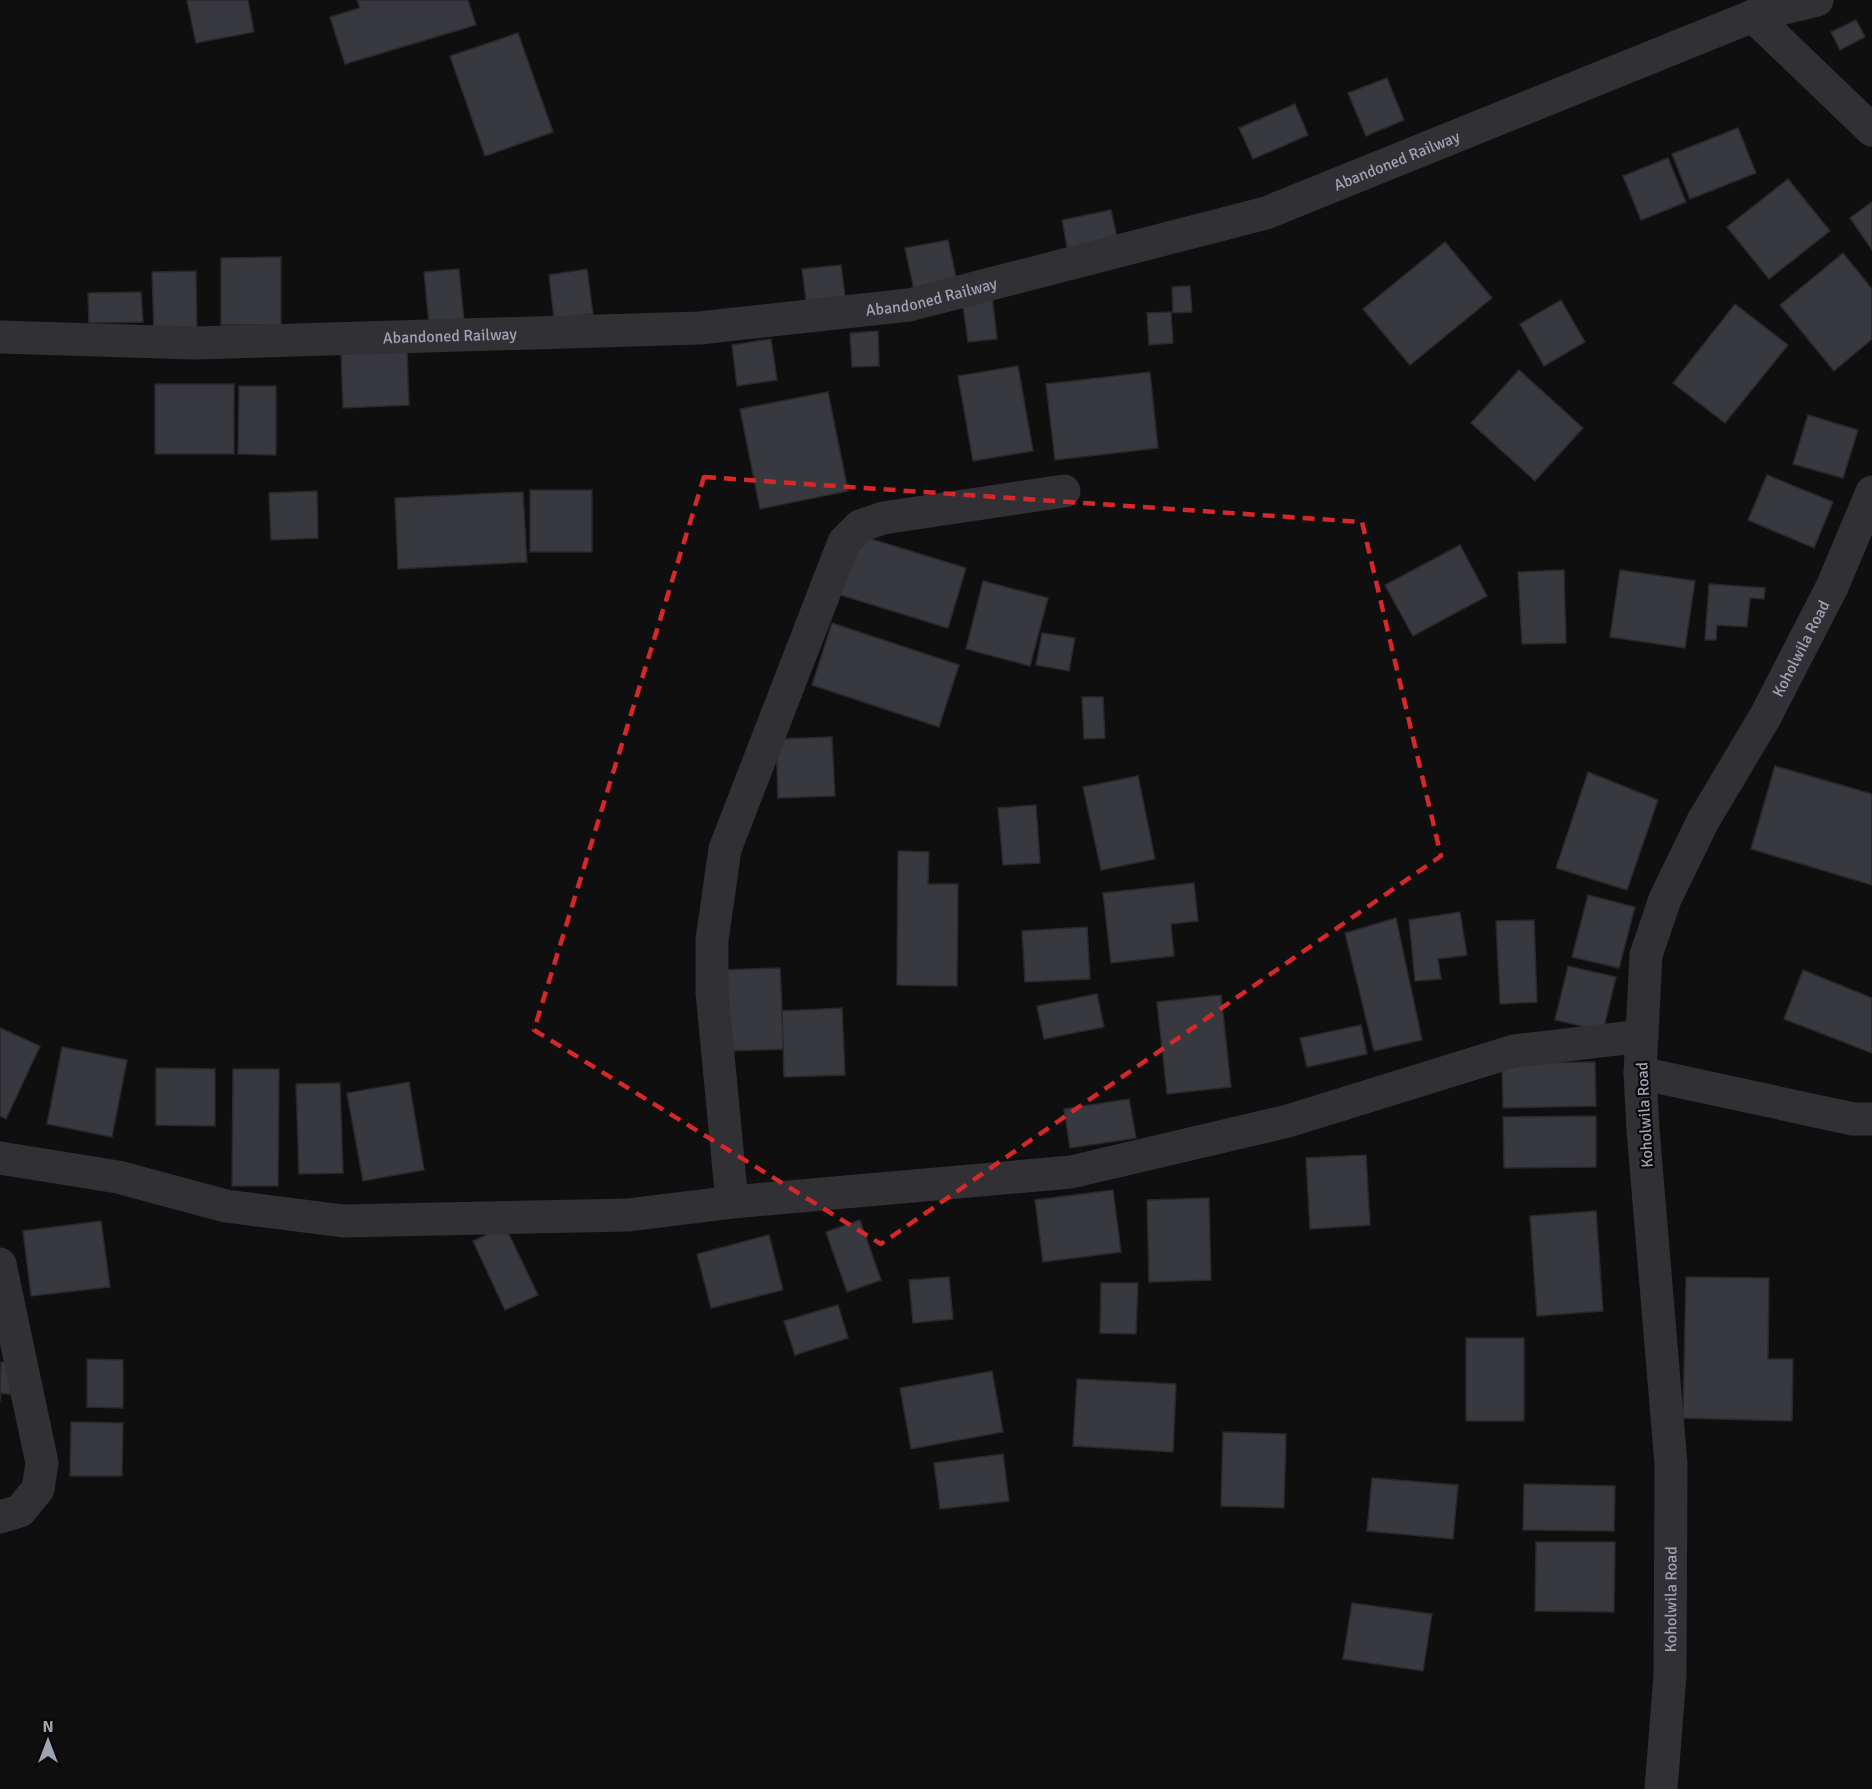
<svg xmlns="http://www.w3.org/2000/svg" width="1872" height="1789" font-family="Signika,sans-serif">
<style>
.building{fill:#38393e;stroke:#29292c;stroke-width:1.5}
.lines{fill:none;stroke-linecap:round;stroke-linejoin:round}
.minor{stroke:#303035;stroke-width:33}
.tertiary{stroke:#303035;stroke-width:33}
.marked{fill:none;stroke:#d62828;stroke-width:4.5;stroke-dasharray:12 8;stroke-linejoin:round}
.labels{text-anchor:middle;stroke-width:4.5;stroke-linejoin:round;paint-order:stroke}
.street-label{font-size:16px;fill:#9fa2b2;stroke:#0a0a0b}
</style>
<rect width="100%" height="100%" fill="#0f0f10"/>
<g class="building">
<path d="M187,0h61l6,32 -58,11z"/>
<path d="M357,0h111l8,25 -131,39 -15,-47 30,-9z"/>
<path d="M1856,20l9,17 -25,13 -9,-18z"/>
<path d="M518,33l35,99 -68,24 -35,-100z"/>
<path d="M1387,78l17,42 -38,16 -18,-43z"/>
<path d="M1295,104l13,31 -55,24 -14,-31z"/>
<path d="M1738,128l18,45 -66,26 -18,-45z"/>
<path d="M1668,158l18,44 -45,18 -18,-44z"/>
<path d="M1788,179l42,52 -61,48 -42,-52z"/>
<path d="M1872,202v48l-22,-32z"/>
<path d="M1111,210l7,32 -50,10 -6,-32z"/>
<path d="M948,240l9,41 -43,9 -9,-42z"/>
<path d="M1445,242l47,56 -82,67 -47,-56z"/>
<path d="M1843,253l29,36v50l-38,32 -54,-66z"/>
<path d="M281,257v68h-60v-67z"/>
<path d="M841,265l5,39 -39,4 -5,-39z"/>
<path d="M459,269l5,52 -35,3 -5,-52z"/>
<path d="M587,269l6,45 -39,5 -5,-44z"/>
<path d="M196,271l1,60h-43l-2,-59z"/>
<path d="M1190,286l2,26 -19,1 -1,-26z"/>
<path d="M141,292l2,30 -54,1 -1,-30z"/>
<path d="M992,296l5,43 -29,3 -6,-43z"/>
<path d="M1561,300l24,42 -41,24 -24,-42z"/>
<path d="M1735,304l53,41 -63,78 -52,-40z"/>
<path d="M1171,312l2,31 -24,2 -2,-32z"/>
<path d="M878,331l1,35 -27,1 -2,-34z"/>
<path d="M771,339l6,41 -40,6 -5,-41z"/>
<path d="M407,349l2,56 -66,3 -2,-57z"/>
<path d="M1018,366l15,85 -60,10 -15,-85z"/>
<path d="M1519,370l64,58 -48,53 -64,-58z"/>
<path d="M1150,372l8,76 -103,12 -9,-76z"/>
<rect x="155" y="384" width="79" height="70"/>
<path d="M239,386h37v69l-38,-1z"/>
<path d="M828,392l20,99 -88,18 -20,-100z"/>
<path d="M1808,415l50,15 -15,48 -50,-14z"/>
<path d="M1767,475l66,27 -19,46 -66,-28z"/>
<rect x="530" y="490" width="62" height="62"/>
<path d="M317,491l1,47 -47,2 -2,-47z"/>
<path d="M523,492l4,70 -129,7 -3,-71z"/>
<path d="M855,534l111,34 -18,60 -111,-34z"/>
<path d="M1460,545l27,51 -74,40 -28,-51z"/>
<path d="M1564,570l2,73 -44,1 -4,-72z"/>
<path d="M1620,570l75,11 -10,67 -75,-11z"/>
<path d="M983,581l65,17 -18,68 -64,-17z"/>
<path d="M1709,584l56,4 -1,11 -14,-1 -3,29 -30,-2 -1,15h-11z"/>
<path d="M832,623l127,42 -20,62 -127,-42z"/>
<path d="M1042,633l33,5 -6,33 -33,-6z"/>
<path d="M1082,697h21l2,41 -21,1z"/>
<path d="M832,737l3,59 -57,2 -2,-59z"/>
<path d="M1775,766l97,28v91l-121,-36z"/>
<path d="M1588,772l70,28 -31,90 -71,-22z"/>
<path d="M1138,776l17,83 -54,11 -18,-83z"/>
<path d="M1036,805l4,58 -37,2 -5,-57z"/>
<path d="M898,851l31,1 -1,32h30l-1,102 -60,-1z"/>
<path d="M1194,883l4,38 -27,3 3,32 -63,7 -8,-70z"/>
<path d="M1588,895l47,12 -16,61 -47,-11z"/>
<path d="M1460,912l7,43 -29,4 3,20 -26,2 -6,-61z"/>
<path d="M1396,918l26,122 -48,11 -29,-118z"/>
<path d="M1534,920l3,82 -37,2 -4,-83z"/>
<path d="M1087,927l3,52 -65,3 -3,-51z"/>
<path d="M1568,966l48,11 -13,54 -48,-11z"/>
<path d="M780,968l4,81 -59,2 -4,-81z"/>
<path d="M1803,970l69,28v55l-88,-34z"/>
<path d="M1097,994l7,33 -60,12 -7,-33z"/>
<path d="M1221,995l10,92 -64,7 -10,-92z"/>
<path d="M842,1008l3,67 -61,2 -2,-66z"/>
<path d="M1361,1025l6,29 -60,13 -7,-29z"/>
<path d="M0,1028l40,18 -34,73 -6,-3z"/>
<path d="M62,1047l65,13 -15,77 -65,-13z"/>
<path d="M1595,1062l1,44 -93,2 -1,-45z"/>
<path d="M156,1068l59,1v57l-59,-1z"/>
<path d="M233,1069h46l-1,117h-46z"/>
<path d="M409,1082l15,88 -61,11 -16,-88z"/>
<path d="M340,1083l3,90 -44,1 -3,-90z"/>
<path d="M1129,1099l7,39 -66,10 -6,-39z"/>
<path d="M1596,1116v51l-92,1 -1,-51z"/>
<path d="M1366,1155l4,70 -60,4 -4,-71z"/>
<path d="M1113,1190l8,62 -78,10 -8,-62z"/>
<path d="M1209,1198l2,82 -62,2 -2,-82z"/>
<path d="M1596,1211l7,100 -66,5 -7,-100z"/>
<path d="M860,1220l21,60 -34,12 -21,-60z"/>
<path d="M101,1221l9,66 -79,9 -8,-65z"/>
<path d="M505,1226l33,69 -33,15 -32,-69z"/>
<path d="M769,1235l14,55 -72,18 -14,-54z"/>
<path d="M949,1277l4,42 -40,4 -4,-43z"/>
<path d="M1686,1277l83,1 -1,81h25l-1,62 -109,-3z"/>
<path d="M1101,1283h37l-2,51 -36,-1z"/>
<path d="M838,1305l10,33 -53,17 -11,-34z"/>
<rect x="1466" y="1338" width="58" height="83"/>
<path d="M87,1359l36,1v48l-36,-1z"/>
<path d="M1,1362l17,2 -2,31 -15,-2 -1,9z"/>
<path d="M992,1371l11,61 -92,17 -11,-61z"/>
<path d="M1077,1379l99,5 -3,68 -100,-6z"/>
<path d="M71,1422l52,1 -1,53h-52z"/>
<path d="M1223,1432l63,2 -2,74 -63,-2z"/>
<path d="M1003,1454l6,47 -69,8 -6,-46z"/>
<path d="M1372,1478l86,7 -5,54 -86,-8z"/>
<path d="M1524,1484l91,2 -1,45 -91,-1z"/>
<path d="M1536,1542h79l-1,70 -79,-1z"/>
<path d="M1352,1603l80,11 -9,57 -80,-12z"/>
</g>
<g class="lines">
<g class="minor">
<path d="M1753,16l119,114"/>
<path id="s1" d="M0,337l194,6 505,-15 210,-23 357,-92 487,-197 64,-16"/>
<path d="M1640,1073l213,46h19"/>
<path d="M0,1158l118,19 108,29 117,15 284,-6 105,-13 339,-30 217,-51 226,-70 128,-15"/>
<path d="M732,1202l-20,-210v-52l13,-91 119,-307 16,-16 23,-8 181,-27"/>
<path d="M0,1264l42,199 -4,26 -18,22 -20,6"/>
</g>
<path class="tertiary" id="s2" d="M1661,1789l9,-114 1,-211 -28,-334 -3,-57 6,-118 19,-56 38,-78 62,-104 67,-130 40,-95"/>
</g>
<path class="marked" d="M704,477l658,45 79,334 -560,388 -347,-214z"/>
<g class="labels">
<g class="street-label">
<text dy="6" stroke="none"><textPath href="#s1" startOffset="1420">Abandoned Railway</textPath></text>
<text dy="6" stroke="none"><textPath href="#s1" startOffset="934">Abandoned Railway</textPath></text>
<text dy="6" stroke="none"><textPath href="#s1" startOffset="450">Abandoned Railway</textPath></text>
<text dy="6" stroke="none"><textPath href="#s2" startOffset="1180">Koholwila Road</textPath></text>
<text transform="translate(1644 1115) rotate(-93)" y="6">Koholwila Road</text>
<text dy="6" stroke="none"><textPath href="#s2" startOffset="190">Koholwila Road</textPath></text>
</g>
</g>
<g transform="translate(48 1741)" stroke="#0a0a0b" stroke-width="4.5" paint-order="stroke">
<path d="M0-4.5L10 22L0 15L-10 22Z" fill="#9fa2b2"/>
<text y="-9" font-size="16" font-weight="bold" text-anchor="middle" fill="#9fa2b2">N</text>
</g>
</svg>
